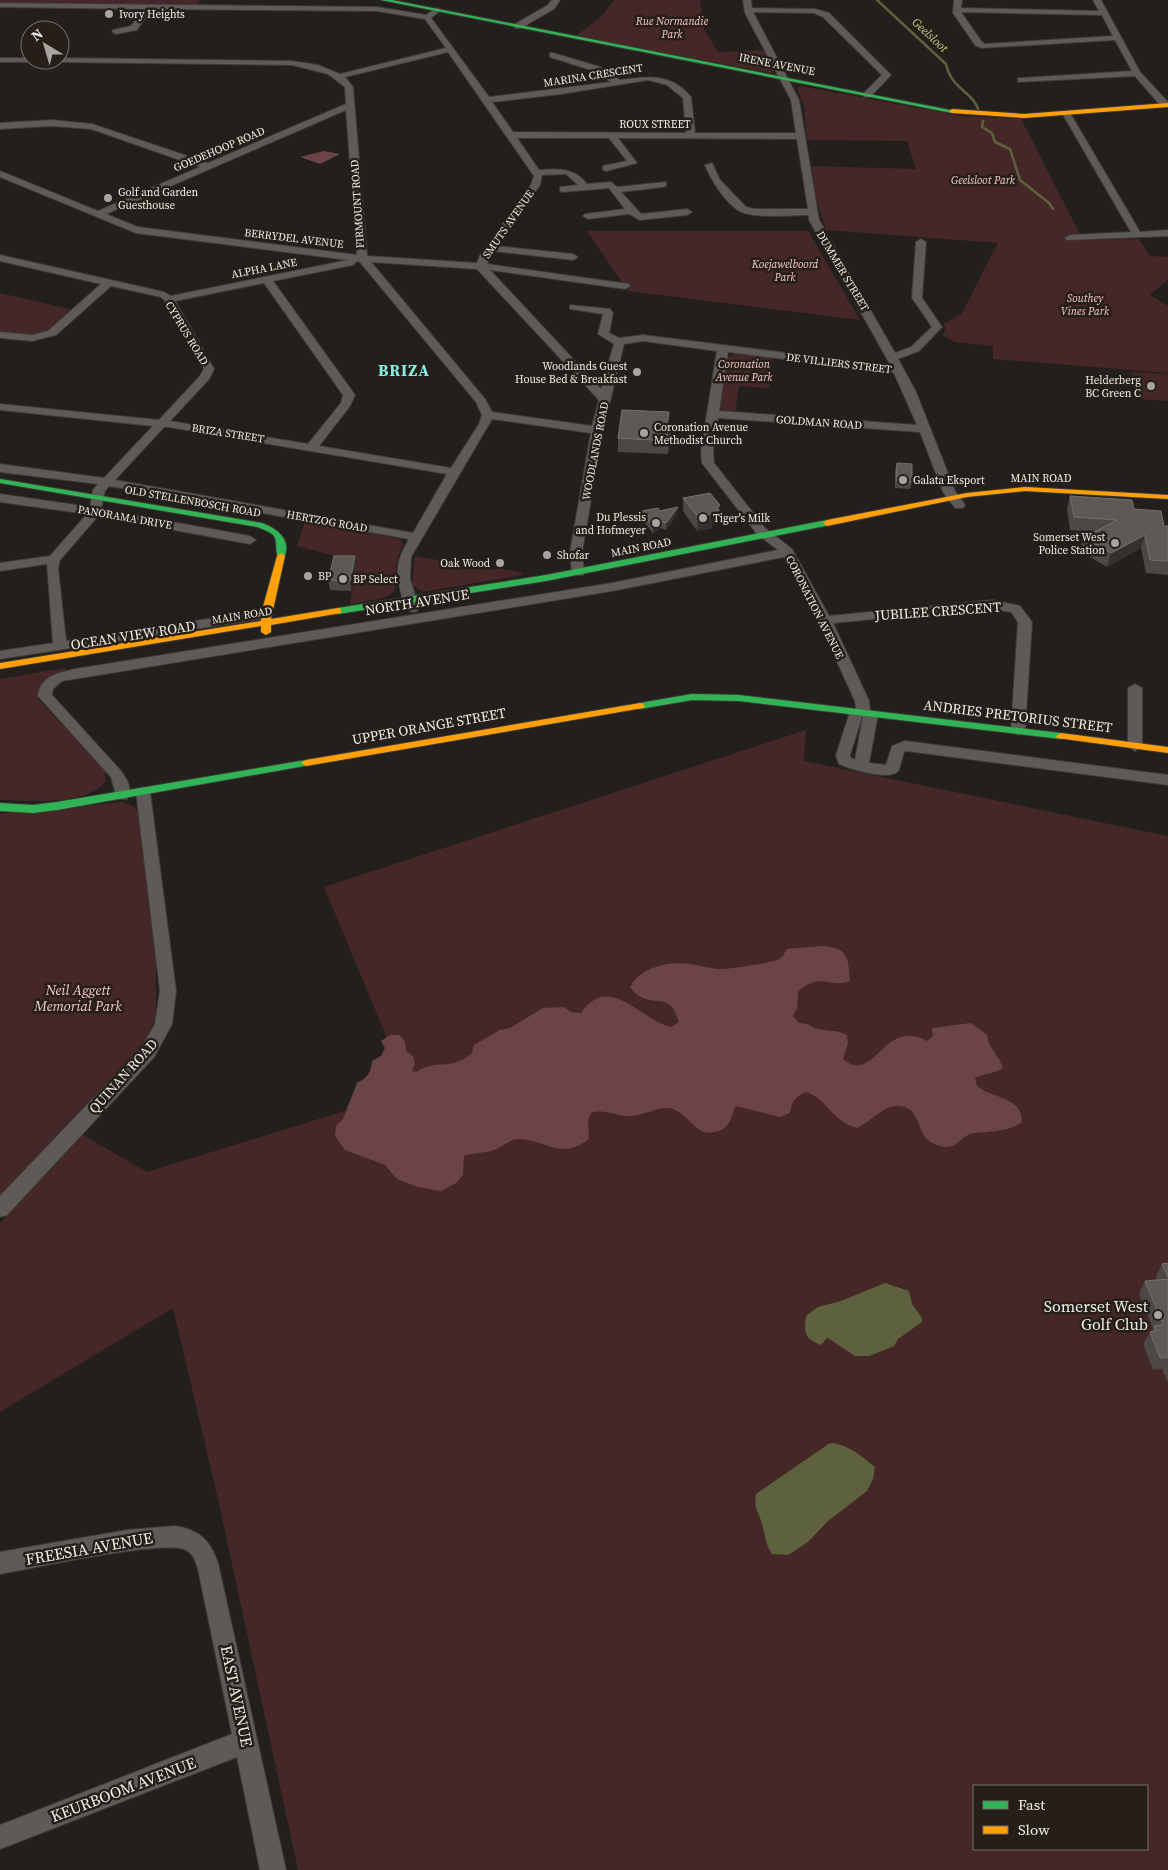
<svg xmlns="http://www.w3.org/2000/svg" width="1168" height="1870" font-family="'Source Serif 4',serif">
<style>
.green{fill:#462727;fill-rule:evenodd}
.forest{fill:#6a4446}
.water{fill:#5d613e}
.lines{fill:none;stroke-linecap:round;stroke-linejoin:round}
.stream{stroke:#5d613e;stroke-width:2.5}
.street-casing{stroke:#3d3a37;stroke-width:2}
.fast-casing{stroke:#3d3a37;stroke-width:2}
.slow-casing{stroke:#3d3a37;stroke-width:2}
.street{fill:#5e5a58;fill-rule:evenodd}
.fast{fill:#30b455;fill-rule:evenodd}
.slow{fill:#ff9f0a;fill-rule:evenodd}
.wall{fill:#4b4845}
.shaded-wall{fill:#34302d}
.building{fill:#5d5a56;stroke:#74706d}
.poi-dot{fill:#a8a49f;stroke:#261f19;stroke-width:2}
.labels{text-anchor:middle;stroke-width:5;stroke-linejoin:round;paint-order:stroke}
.far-poi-label{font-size:11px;fill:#efebe6;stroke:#261f19;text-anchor:start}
.far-park-label{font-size:11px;font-style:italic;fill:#f7c9c9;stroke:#261f19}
.far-street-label{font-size:11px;fill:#efebe6;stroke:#261f19}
.far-water-label{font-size:12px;font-style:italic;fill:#c4cd8a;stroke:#261f19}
.street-label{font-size:14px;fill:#efebe6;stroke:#261f19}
.park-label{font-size:14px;font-style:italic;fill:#f7c9c9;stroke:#261f19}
.far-district-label{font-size:16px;font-weight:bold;letter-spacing:1px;fill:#86f0e5;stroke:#261f19}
.near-poi-label{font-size:16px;fill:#efebe6;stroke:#261f19;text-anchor:end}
.near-street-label{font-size:16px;fill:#efebe6;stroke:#261f19}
</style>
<rect width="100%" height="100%" fill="#231f1c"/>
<g class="green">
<path d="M0,0h200l-4,6 -196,-2z"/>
<path d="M614,0h86l4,29 14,23 47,-2 10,21 -3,2 -196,-37 26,-20z"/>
<path d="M800,86l161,30 60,3 62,121 56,-1 11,17 18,1v23l-18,15 18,11v67l-175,-14v-13l-38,-4 -13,-7 4,-4 -2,-7 18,-11 36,-70 -172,-13 -10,-31 -5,-33 105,3 -9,-28 -100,-1 -3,-34 -7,-18z"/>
<path d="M587,231h221l52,89 -232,-29z"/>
<path d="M0,293l74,17c-31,27 -34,26 -74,23z"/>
<path d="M737,353l35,5 -3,30 -30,-2 -4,27 -10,-1 -6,-5 9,-50z"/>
<path d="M1131,372l37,2v27l-30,-2z"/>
<path d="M305,521l95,18 3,6c-22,47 19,48 -53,59l7,-42 -60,-16z"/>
<path d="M415,556l80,14 2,-2 26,5 1,2 -101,17 -11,-7z"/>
<path d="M65,668l1,3c-13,4 -31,12 -27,29l66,70 1,11c-18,25 -79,20 -106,19v-121z"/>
<path d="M806,730l-2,31 364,75v1034h-870l-80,-371 -45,-191 -173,104v-189l83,-88 64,37 262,-81 -85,-204zM974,1786h173v63h-173z"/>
<path d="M123,802l10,4 5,6 18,149v56l-8,20 -7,9 -141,149v-381z"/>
</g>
<g class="forest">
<path d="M324,151l16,3 -20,10 -20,-7z"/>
<path d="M823,946c26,2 25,12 27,35 -22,8 -29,-10 -52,11l-1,16 -4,8 6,7c10,0 11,4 19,6 11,3 18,0 29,6l1,8 -5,16c32,27 40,-42 84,-18l6,-5 -1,-8 39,-5 16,12c1,13 12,20 16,33 -9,6 -18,5 -28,10l2,8c15,13 45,10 45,36 -13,10 -32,9 -48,11 -15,2 -16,20 -37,12 -4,-1 -10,-5 -12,-8 -8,-11 -7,-29 -25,-31 -16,-2 -29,16 -43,22 -25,-6 -29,-29 -51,-36 -11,5 -14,9 -16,21l-10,4 -44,-11c-4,6 -4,13 -8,18 -3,5 -8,7 -13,8 -19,5 -25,-17 -42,-23 -13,-4 -27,6 -41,7 -15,1 -27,-8 -41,-3l-3,8 1,18c-29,22 -41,1 -71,0 -8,0 -16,8 -24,11 -11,4 -20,2 -30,6l-1,19 -7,8 -15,8 -23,-4 -21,-8 -12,-14 -40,-15 -10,-14 1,-10 7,-7 14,-36c10,-5 14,-10 15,-22l9,-5 4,-8 -4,-7 9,-6h10l5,7 1,9 7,5 2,8 -3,7 4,1c22,-14 34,0 56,-19l2,-8 26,-15 10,-2 33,-20 21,-1 7,5 10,1c28,-41 59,7 90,14l8,-5c-2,-4 -4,-12 -7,-15 -10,-12 -27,1 -42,-20 10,-20 40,-26 60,-23 9,1 18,4 27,5 8,1 53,-6 60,-9 5,-2 7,-6 10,-11z"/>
</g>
<g class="water">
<path d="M885,1283l24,8 3,13 10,14v4l-24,17 -4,7 -25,10h-14l-24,-16 -4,-2 -6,7c-17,-7 -17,-11 -15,-29l12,-9 23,-6z"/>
<path d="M830,1443c18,1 31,13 45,24l-2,12 -6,12 -39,30 -20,21 -20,13 -16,-1c-8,-13 -6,-17 -10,-30 -4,-15 -8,-13 -6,-30z"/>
</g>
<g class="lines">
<g class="stream">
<path d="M877,0l69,64c6,27 28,27 33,48"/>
<path d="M983,121l-1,6 10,6 3,9 15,7 10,31 29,23 4,6"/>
</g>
<defs>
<g id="street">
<path d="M552,0h8l-6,9 -33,19h-6v-4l33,-19z"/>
<path d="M743,0h8l1,8 63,1 14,4 62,62 -21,22h-6v-4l18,-18 -59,-58 -9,-4 -61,-1 46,88 20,120 76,133 16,-6 21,-20 -20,-29 4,-56 5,-3 5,3 -4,56 20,29 -23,24 -21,8 18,33 39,99 10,14 -2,3h-8l-12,-16 -23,-60 -202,-14 -5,33 1,12 51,65 27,21 37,67 164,-16 27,6 12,16 -7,108 -7,5 -7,-5 7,-108 -7,-10 -23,-4 -155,15 36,78 1,9 8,4 -9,49 17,2 6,-19 13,-5 263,34v10l-262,-34 -2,1 -5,18c-7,12 -49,-1 -60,-6l-3,-9 14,-43 6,-4 -1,-7 -37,-81 -34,-63 -172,34 -550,90 -9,8 -1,6 69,76c6,8 12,18 6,28h-10l-6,-22 -73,-81c2,-20 20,-23 37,-27l537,-86 166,-33 -21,-16 -55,-71 -1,-12 16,-100 -74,-10 -19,3 -21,86 -21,122 2,20 -1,3h-10l-1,-3 -2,-20 21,-119 -99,-14 -81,138 -1,22 9,29 -2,3 -5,1 -7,-4c-8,-31 -13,-40 4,-69l-300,-53 -4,5 -4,18 149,27 6,4 -6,4 -152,-28 -38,44 -2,8 8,73 200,-31 7,4 -7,4 -266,41v-8l53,-8 -6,-79 -47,7v-8l50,-7 37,-42 -87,-12v-8l90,13 3,-17 5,-6 -98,-12v-8l104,14 49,-52 -153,-16v-6l159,16 41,-44 4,-7 -39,-68 -4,-4 -50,-11 -55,49 -24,6 -32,-3v-6l32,3 16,-4 53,-47 -101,-23v-6l164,37 7,4 177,-36 -212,-27 -136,-56v-6l98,40 102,-44 -109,-38 -39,-3 -52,3v-6l52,-3 40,4 116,39 138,-59 -1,-17 -17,-13 -36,-9 -232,-3 -4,-2h4v-2l232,3 26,4 22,9 106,-26 -21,-29 -48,-8 -226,-2 -14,21 -21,4 -4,-2 1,-2 18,-4 13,-17 -144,-2v-4l377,4 49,8 11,-7 4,2 -10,8 58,79 122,-15 -17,-11 -44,-14v-4h3l47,14 20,13c28,-4 51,-7 71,17l4,36h101l-5,-33 -46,-87zM448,52l86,124 -3,9 -51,70 -3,8 -110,-7 -14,-169 -8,-10zM648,80l19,5 16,13 3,35 -173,-1 -21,-30 69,-8zM346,110l11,145 -219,-28 -32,-13zM517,138h92l18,23 -24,5v4l3,1 31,-8 -19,-25 179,1 11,70h-53l-9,-2 -26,-27 -8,-17 -7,2c6,15 20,37 34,46 14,8 53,4 70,4v5l82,146 -248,-31 -24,3 -10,-5 4,-20 -3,-4 -40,-4v4l33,5 -5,20 16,10 -13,45 -111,-119 135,19 5,-3 -1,-2 -142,-20 6,-13 80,9 5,-3 -5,-3 -77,-8 44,-61 2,-10 24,-1 12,11 -18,2v4l3,1 46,-4 16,21 -40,5 -2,2 5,3 41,-5 11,6 47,-5 5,-3 -5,-3 -46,5 -20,-22 42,-5 3,-1v-4l-49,5 -6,-5 -24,2c-14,-17 -28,-15 -48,-14zM357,261l3,1 116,140 6,13 -3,9 -28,44 -132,-22 31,-40 5,-11 -82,-114 80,-16zM371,262l106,7 122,131 -7,26 -100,-14 -7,-13zM264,283l79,112 -2,8 -33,41 -138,-23 39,-42 5,-10 -39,-68zM728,352l166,21 23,52 -198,-14zM164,427h4l279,47 -34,59 -298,-53zM862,717h1l-8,43 -4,-2 -1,-3z"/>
<path d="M954,0h8l-1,8 138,3 -6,-11h8l39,72 28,30v5l-8,-2 -25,-29 -117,6v-4h3l111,-7 -17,-31 -134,8 -6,-3 -22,-32zM961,12l141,3 11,21 -128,8 -4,-3z"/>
<path d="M0,58h30v2h4l-4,2h-30z"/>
<path d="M1063,111l7,2 70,119 28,-2v6l-101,4 -2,-2 5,-3 61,-3 -69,-119z"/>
<path d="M1135,684l7,4v58l-7,5 -7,-5v-58z"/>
<path d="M143,787l7,5 26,199 -4,33 -18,33 -147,158 -7,2v-21l142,-149 13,-23 5,-33 -24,-199z"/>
<path d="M175,1526c25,4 35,14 43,37l68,307h-26l-23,-113 -237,92v-24l232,-91 -34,-165c-2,-7 -5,-16 -12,-19 -21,-11 -156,19 -186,24v-22l127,-22z"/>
</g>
<g id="fast">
<path d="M381,0h11l563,111 -3,2z"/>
<path d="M0,479l262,44c16,6 30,17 22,35h-6c-5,-19 5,-22 -21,-31l-257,-44z"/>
<path d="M827,520l3,1v4l-284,56 -208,33 -5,-3 5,-3 208,-33z"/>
<path d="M692,694l47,1 322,38 5,3 -5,3 -322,-38 -47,-1 -52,9 -5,-3 5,-3z"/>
<path d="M306,760l4,1 1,2 -1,2 -253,45 -24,3 -33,-2v-8l33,2 24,-3z"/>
</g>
<g id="slow">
<path d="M1168,103v4l-144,11 -72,-5 -3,-2 3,-2 72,5z"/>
<path d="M1025,487l143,8v4l-143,-8 -58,6 -140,29 -4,-3 4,-3 140,-27z"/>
<path d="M281,553l4,3 -14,63 67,-11 3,1v4l-70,12v7l-5,3 -5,-3v-6l-261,43v-6l261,-42v-7l16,-58z"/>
<path d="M640,703l3,1 2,2 -2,2 -337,58 -5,-3 5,-3z"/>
<path d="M1061,733l107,14v6l-111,-15 -1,-2z"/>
</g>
</defs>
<use href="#street" class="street-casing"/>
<use href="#fast" class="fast-casing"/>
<use href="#slow" class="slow-casing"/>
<use href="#street" class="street"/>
<use href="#fast" class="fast"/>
<use href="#slow" class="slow"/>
</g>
<g class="wall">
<path d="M668,427l2,14 -2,13 -50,-2v-14z"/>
<path d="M897,463l15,19 -2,7 -15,-1v-18z"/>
<path d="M1070,496l64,13 30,17h4v49l-22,-2 -5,-25 -34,19 -27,-16 3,-13 11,-6 -24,-2 -3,-21z"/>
<path d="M683,498l37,7 -2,19 -6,1v3l-15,3 -14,-20z"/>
<path d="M642,511h18l17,3 -11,16 -6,-2 -7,6 -7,-10 -5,-2v-7h1z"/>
<path d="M355,556l2,11 -6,24 -21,-1 -2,-10z"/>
<path d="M1168,1263v120l-6,-14 -9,1 -10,-26 10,-16 -14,-34 6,-13 12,-1 -1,-4 6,-12z"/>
</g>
<g class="shaded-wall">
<path d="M670,428v13l-2,13z"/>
<path d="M720,505l-2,19 -6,1v3l-15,3 1,-14z"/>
<path d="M678,507l-1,7 -11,16v-7z"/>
<path d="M660,521v7l-7,6v-7z"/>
<path d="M1145,535l-4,13 -34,19 4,-14z"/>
<path d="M355,556l2,11 -6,24 -1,-10z"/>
</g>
<g class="building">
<path d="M622,410l47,2 -2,15 3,1 -1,13 -51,-3z"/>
<path d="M897,463l15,1v18l-16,-1z"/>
<path d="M710,493l10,12 -3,2 2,4 -7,1 1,2 -15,3 -15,-19z"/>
<path d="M1070,496l62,4 2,9 27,2 3,15h4v35l-18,-1 -5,-25 -34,18 -28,-15 34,-18 -43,-3z"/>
<path d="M678,507l-12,16 -6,-2 -7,6 -7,-10 -5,-2 4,-1 -3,-3 16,-3 2,3z"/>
<path d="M334,556h21l-5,25 -22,-1z"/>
<path d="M1168,1263v14l-6,-13z"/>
<path d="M1168,1279v78l-8,1 -10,-26 6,-1 -2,-5 9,-1 -18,-44z"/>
</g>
<g class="poi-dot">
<circle cx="109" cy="14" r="5"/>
<circle cx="108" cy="198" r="5"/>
<circle cx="637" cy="372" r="5"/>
<circle cx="1151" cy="386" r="5"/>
<circle cx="644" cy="433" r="5"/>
<circle cx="903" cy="480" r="5"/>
<circle cx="703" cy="518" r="5"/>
<circle cx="656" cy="523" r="5"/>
<circle cx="1115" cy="543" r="5"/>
<circle cx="547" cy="555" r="5"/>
<circle cx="500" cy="563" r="5"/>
<circle cx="308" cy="576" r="5"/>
<circle cx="343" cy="579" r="5"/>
<circle cx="1158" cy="1315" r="5"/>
</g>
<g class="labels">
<g class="far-poi-label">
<text x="119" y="18">Ivory Heights</text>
<text x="118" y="196">Golf and Garden<tspan x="118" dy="13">Guesthouse</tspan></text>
<text x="627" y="370" text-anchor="end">Woodlands Guest<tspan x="627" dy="13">House Bed &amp; Breakfast</tspan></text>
<text x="1141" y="384" text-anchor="end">Helderberg<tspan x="1141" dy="13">BC Green C</tspan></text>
<text x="654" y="431">Coronation Avenue<tspan x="654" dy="13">Methodist Church</tspan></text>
<text x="913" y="484">Galata Eksport</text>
<text x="646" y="521" text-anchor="end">Du Plessis<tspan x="646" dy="13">and Hofmeyer</tspan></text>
<text x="713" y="522">Tiger's Milk</text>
<text x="1105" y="541" text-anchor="end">Somerset West<tspan x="1105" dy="13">Police Station</tspan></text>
<text x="557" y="559">Shofar</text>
<text x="490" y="567" text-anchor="end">Oak Wood</text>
<text x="318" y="580">BP</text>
<text x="353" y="583">BP Select</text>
</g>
<g class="far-park-label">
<text x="672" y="25">Rue Normandie<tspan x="672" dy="13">Park</tspan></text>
<text x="983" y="184">Geelsloot Park</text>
<text x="785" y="268">Koejawelboord<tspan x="785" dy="13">Park</tspan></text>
<text x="1085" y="302">Southey<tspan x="1085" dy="13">Vines Park</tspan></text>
<text x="744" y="368">Coronation<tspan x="744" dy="13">Avenue Park</tspan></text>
</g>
<g class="far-street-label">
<text transform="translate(777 64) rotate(11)" y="4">IRENE AVENUE</text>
<text transform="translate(593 75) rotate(-9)" y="4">MARINA CRESCENT</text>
<text x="655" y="128">ROUX STREET</text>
<text transform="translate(219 149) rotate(-23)" y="4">GOEDEHOOP ROAD</text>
<text transform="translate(357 204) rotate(-94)" y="4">FIRMOUNT ROAD</text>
<text transform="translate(508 224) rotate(-55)" y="4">SMUTS AVENUE</text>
<text transform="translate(294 238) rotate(7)" y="4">BERRYDEL AVENUE</text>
<text transform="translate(264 268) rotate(-11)" y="4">ALPHA LANE</text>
<text transform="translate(843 271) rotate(59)" y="4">DUMMER STREET</text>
<text transform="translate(187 333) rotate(59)" y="4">CYPRUS ROAD</text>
<text transform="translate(839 363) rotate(7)" y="4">DE VILLIERS STREET</text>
<text transform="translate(819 422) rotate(4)" y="4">GOLDMAN ROAD</text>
<text transform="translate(228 433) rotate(9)" y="4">BRIZA STREET</text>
<text transform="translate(595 451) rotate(-79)" y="4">WOODLANDS ROAD</text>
<text x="1041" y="482">MAIN ROAD</text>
<text transform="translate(193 501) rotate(10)" y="4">OLD STELLENBOSCH ROAD</text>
<text transform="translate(125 517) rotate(10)" y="4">PANORAMA DRIVE</text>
<text transform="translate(327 521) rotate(10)" y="4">HERTZOG ROAD</text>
<text transform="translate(641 547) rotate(-11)" y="4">MAIN ROAD</text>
<text transform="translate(815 607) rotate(63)" y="4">CORONATION AVENUE</text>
<text transform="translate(242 615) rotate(-9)" y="4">MAIN ROAD</text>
</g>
<g class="far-water-label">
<text transform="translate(930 35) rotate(43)" y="4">Geelsloot</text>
</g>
<g class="street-label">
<text transform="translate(417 602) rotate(-9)" y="5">NORTH AVENUE</text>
<text transform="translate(938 611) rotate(-4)" y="5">JUBILEE CRESCENT</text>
<text transform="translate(133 635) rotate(-9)" y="5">OCEAN VIEW ROAD</text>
<text transform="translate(1018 716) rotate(7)" y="5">ANDRIES PRETORIUS STREET</text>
<text transform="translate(429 726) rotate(-10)" y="5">UPPER ORANGE STREET</text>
<text transform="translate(123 1076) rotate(-48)" y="5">QUINAN ROAD</text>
</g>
<g class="park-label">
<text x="78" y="995">Neil Aggett<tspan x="78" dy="16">Memorial Park</tspan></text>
</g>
<g class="far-district-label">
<text x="404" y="376">BRIZA</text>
</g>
<g class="near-poi-label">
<text x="1148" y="1312">Somerset West<tspan x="1148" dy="18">Golf Club</tspan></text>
</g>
<g class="near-street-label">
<text transform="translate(89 1548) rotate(-10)" y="6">FREESIA AVENUE</text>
<text transform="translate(237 1696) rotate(78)" y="6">EAST AVENUE</text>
<text transform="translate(123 1789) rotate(-21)" y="6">KEURBOOM AVENUE</text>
</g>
</g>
<rect x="973" y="1785" width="175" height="65" fill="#261f19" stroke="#76716b"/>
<rect x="983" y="1801" width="25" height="8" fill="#30b455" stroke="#76716b"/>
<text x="1018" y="1810" font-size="15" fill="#efebe6">Fast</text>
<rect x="983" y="1826" width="25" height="8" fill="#ff9f0a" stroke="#76716b"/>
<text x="1018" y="1835" font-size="15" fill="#efebe6">Slow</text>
<g transform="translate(45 45) rotate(322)"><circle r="24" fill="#261f19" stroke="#76716b"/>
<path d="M0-4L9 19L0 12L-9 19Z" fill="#a8a49f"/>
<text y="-8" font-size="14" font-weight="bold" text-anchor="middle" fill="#efebe6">N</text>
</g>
</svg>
